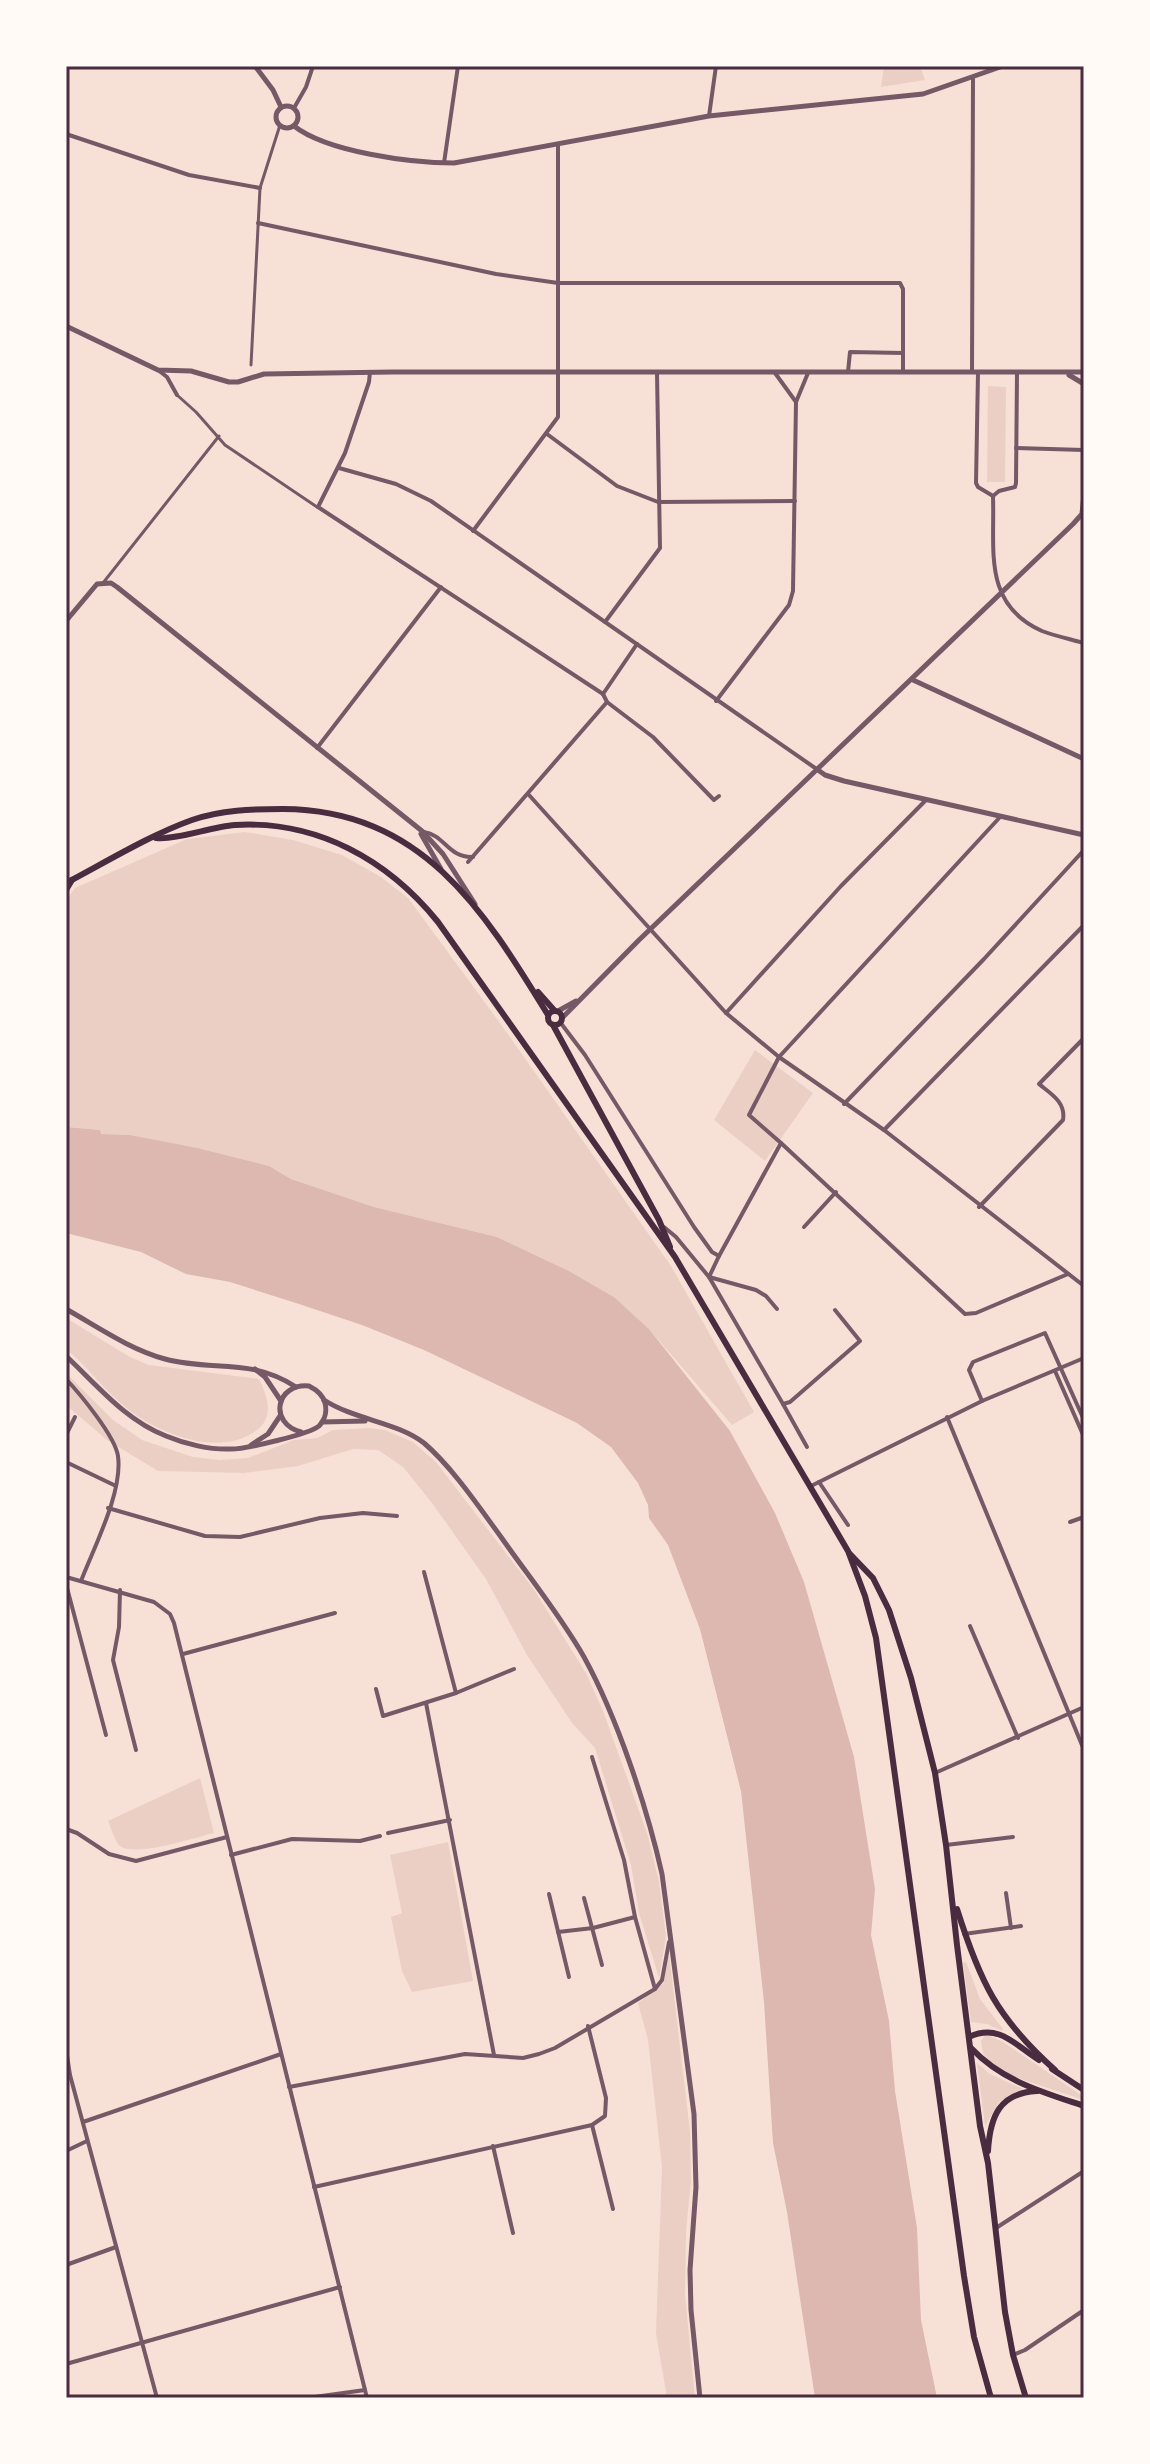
<svg xmlns="http://www.w3.org/2000/svg" width="1150" height="2464" font-family="Overpass,sans-serif">
<style>
.green{fill:#ebcfc5}
.water{fill:#dcb8b0}
.lines{fill:none;stroke-linecap:round;stroke-linejoin:round}
.pedestrian{stroke:#755966;stroke-width:3}
.minor{stroke:#755966;stroke-width:4}
.tertiary{stroke:#755966;stroke-width:5}
.secondary{stroke:#4a2c40;stroke-width:6}
.neatline{fill:none;stroke:#4a2c40;stroke-width:3}
</style>
<rect width="100%" height="100%" fill="#f7e1d7"/>
<g class="green">
<path d="M884,66h36l5,14 -44,7z"/>
<path d="M988,386l18,1 -1,95h-18z"/>
<path d="M245,832l48,8 49,15 39,22 27,21 92,125 171,243 83,146 -22,13 -83,-96 -35,-32 -45,-26 -72,-34 -123,-30 -83,-28 -22,-13 -139,-31 -30,-1v-4l-34,-3v-226l9,-13 112,-49z"/>
<path d="M755,1050l58,43 -48,68 -51,-41z"/>
<path d="M66,1318l64,39 19,8 110,14c8,16 16,38 -2,51 -38,29 -101,3 -133,-24 -21,-17 -37,-40 -58,-57z"/>
<path d="M66,1373l47,47 29,20 51,17 27,3 28,-2 46,-18 23,-2 16,-8 35,-2 17,2 28,12 23,20 99,129 52,84 16,36 44,122 12,49 7,55 -7,41 -20,-65 -8,-48 -36,-117 -23,-25 -45,-68 -41,-76 -54,-76 -29,-36 -25,-17 -25,-1 -55,17 -54,7 -86,-2 -51,-31 -41,-35z"/>
<path d="M200,1778l14,55c-18,4 -82,26 -95,12 -5,-6 -8,-17 -11,-24z"/>
<path d="M448,1842l25,139 -61,11 -10,-21 -11,-54 11,-4 -12,-58z"/>
<path d="M669,1954l21,177 1,51 -5,49 -1,64 10,103h-28l-11,-65 6,-166 -14,-127 -10,-37 25,-19z"/>
<path d="M966,1962l14,37 23,30 -1,2 -15,-7 -16,-2 -8,-59z"/>
<path d="M986,2034l17,8 81,55v3l-79,-26 -22,-20 -2,-13z"/>
<path d="M977,2063l13,11 33,15 -24,13 -14,24z"/>
</g>
<path class="water" d="M66,1127l34,3 1,4 29,1 67,13 72,18 22,13 83,28 123,30 72,34 45,26 35,32 81,102 45,82 29,69 50,175 21,132 -4,46 18,86 6,70 22,137 4,92 16,78h-122l-28,-186 -14,-69 -9,-141 -23,-211 -41,-162 -32,-84 -19,-27 -1,-13 -10,-22 -27,-36 -34,-24 -153,-73 -62,-25 -63,-21 -69,-22 -44,-8 -45,-22 -75,-19z"/>
<g class="lines">
<g class="pedestrian">
<path d="M251,365l9,-177 20,-63"/>
<path d="M177,395l19,17 29,33 92,62"/>
<path d="M103,583l116,-147"/>
</g>
<g class="minor">
<path d="M1084,66v28"/>
<path d="M294,108l12,-21 7,-21"/>
<path d="M709,116l7,-50"/>
<path d="M66,134l123,41 71,13"/>
<path d="M444,163l14,-97"/>
<path d="M258,223l238,51 62,9h342l3,6v83"/>
<path d="M1084,226v132"/>
<path d="M158,370l9,7 10,18"/>
<path d="M370,372l-1,10 -24,71 -27,54 285,187"/>
<path d="M848,372l2,-20 53,1"/>
<path d="M972,372l1,-293"/>
<path d="M978,372l-2,111 2,4 15,9 6,-5 16,-4 1,-4 1,-111"/>
<path d="M775,373l21,29"/>
<path d="M547,434l70,52 41,16 137,-1"/>
<path d="M1016,448l68,2"/>
<path d="M339,468l57,16 35,17 387,269"/>
<path d="M993,496c2,54 -11,108 49,135 13,5 28,8 42,12"/>
<path d="M473,531l85,-114v-273"/>
<path d="M605,622l55,-74 -3,-175"/>
<path d="M603,694l34,-50"/>
<path d="M716,701l73,-96 4,-14 3,-189 12,-29"/>
<path d="M607,702l46,35 61,63 5,-4"/>
<path d="M317,748l124,-161"/>
<path d="M529,795l197,218 53,44 105,73 200,156"/>
<path d="M424,832c21,3 24,26 49,25"/>
<path d="M468,862l139,-160 -4,-8"/>
<path d="M726,1013l115,-127 84,-85"/>
<path d="M560,1022l25,33 109,172 18,25 7,4 62,-113 -32,-28 30,-58 222,-241"/>
<path d="M844,1104l140,-145 100,-109"/>
<path d="M884,1130l200,-205"/>
<path d="M781,1143l184,171 11,-1 92,-39"/>
<path d="M979,1207l84,-87c3,-18 -12,-26 -24,-36l45,-46"/>
<path d="M664,1227l12,10 33,40 47,13 10,6 11,13"/>
<path d="M804,1227l32,-35"/>
<path d="M719,1256l-10,21 74,127 7,-2 70,-61 -25,-31"/>
<path d="M1055,1371l29,66"/>
<path d="M66,1379c14,15 49,57 52,77 5,36 -24,91 -37,125"/>
<path d="M982,1401l-13,-31 4,-8 72,-29 39,87"/>
<path d="M783,1404l24,43"/>
<path d="M947,1417l137,333"/>
<path d="M66,1435l9,-18"/>
<path d="M66,1462l50,24"/>
<path d="M819,1482l29,43"/>
<path d="M811,1486l171,-85 102,-43"/>
<path d="M108,1508l97,28 35,1 80,-19 43,-5 34,3"/>
<path d="M1070,1522l14,-5"/>
<path d="M424,1572l32,121"/>
<path d="M66,1577l88,25 16,12 4,9 193,775"/>
<path d="M66,1584l40,151"/>
<path d="M120,1590l-1,37 -6,33 23,90"/>
<path d="M970,1626l48,112"/>
<path d="M183,1654l152,-41"/>
<path d="M376,1689l7,27 73,-23 58,-24"/>
<path d="M426,1703l68,352"/>
<path d="M592,1757l32,103 11,57 20,72"/>
<path d="M935,1773l149,-66"/>
<path d="M66,1829l11,4 32,21 27,7 91,-24"/>
<path d="M388,1833l62,-13"/>
<path d="M946,1845l67,-8"/>
<path d="M231,1855l61,-16 68,2 20,-5"/>
<path d="M1006,1893l5,35"/>
<path d="M549,1894l20,83"/>
<path d="M584,1898l18,67"/>
<path d="M558,1932l35,-4 42,-11"/>
<path d="M964,1934l57,-8"/>
<path d="M66,2049l4,26"/>
<path d="M66,2077l4,-2 87,323"/>
<path d="M289,2087l176,-33 58,4 16,-4 16,-6 100,-59 7,-9 7,-38"/>
<path d="M83,2122l198,-68"/>
<path d="M592,2125l21,84"/>
<path d="M493,2146l20,87"/>
<path d="M66,2151l21,-10"/>
<path d="M314,2187l278,-62 13,-9 1,-18 -18,-72"/>
<path d="M996,2228l88,-57"/>
<path d="M66,2265l50,-18"/>
<path d="M1013,2355l12,-5 59,-40"/>
<path d="M66,2364l274,-77"/>
<path d="M307,2398l58,-8"/>
</g>
<g class="tertiary">
<path d="M255,66l18,24 8,17"/>
<circle cx="287" cy="117" r="11"/>
<path d="M294,126c33,26 117,37 160,37l255,-47 214,-22 80,-28"/>
<path d="M66,326l92,44 33,1 38,11h9l26,-8 128,-2h692"/>
<path d="M1069,375l15,9"/>
<path d="M66,621l31,-37 14,-1 6,4 305,244 21,23 32,50"/>
<path d="M913,680l171,79"/>
<path d="M818,770l7,5 19,6 240,54"/>
<path d="M421,834l20,35"/>
<path d="M558,1011l18,-10"/>
<path d="M562,1018l77,-78 434,-416 9,-10 2,-20"/>
<path d="M66,1309c32,18 63,40 99,50 48,13 85,-2 131,28"/>
<path d="M66,1356c31,29 59,64 100,80 19,8 44,14 65,13 15,0 79,-15 88,-23 6,-6 8,-15 6,-23 -2,-8 -8,-13 -16,-17 -33,-3 -41,37 -8,46"/>
<path d="M255,1369l10,8 16,24"/>
<path d="M324,1400c31,20 73,22 100,43 28,24 55,64 77,94 28,40 59,78 83,120 33,60 63,150 78,217l32,240 2,73 -6,83 1,40 9,88"/>
<path d="M322,1422l43,-1"/>
<path d="M251,1445l17,-11 12,-18"/>
</g>
<g class="secondary">
<path d="M156,838c21,2 54,-11 79,-13 82,-5 153,35 203,97l237,335 173,294 17,45 11,42 88,638 10,61 17,61"/>
<path d="M66,883c40,-21 84,-48 126,-63 29,-10 60,-11 91,-11 139,1 200,100 265,206"/>
<path d="M66,890l6,-10"/>
<path d="M538,992l16,18"/>
<circle cx="555" cy="1018" r="7"/>
<path d="M553,1025l106,195 11,27"/>
<path d="M850,1554l23,24 16,32 22,68 24,95 11,72 11,100 23,181 8,37 17,149 8,43 13,43"/>
<path d="M957,1909c23,73 40,109 98,161"/>
<path d="M969,2037c30,-14 46,8 70,23"/>
<path d="M971,2048c31,33 71,44 113,58"/>
<path d="M1052,2069l32,21"/>
<path d="M988,2151c2,-34 11,-58 49,-60"/>
</g>
</g>
<rect width="1150" height="2464" fill="none" stroke="#fffaf5" stroke-width="136"/>
<rect x="68" y="68" width="1014" height="2328" class="neatline"/>
</svg>
